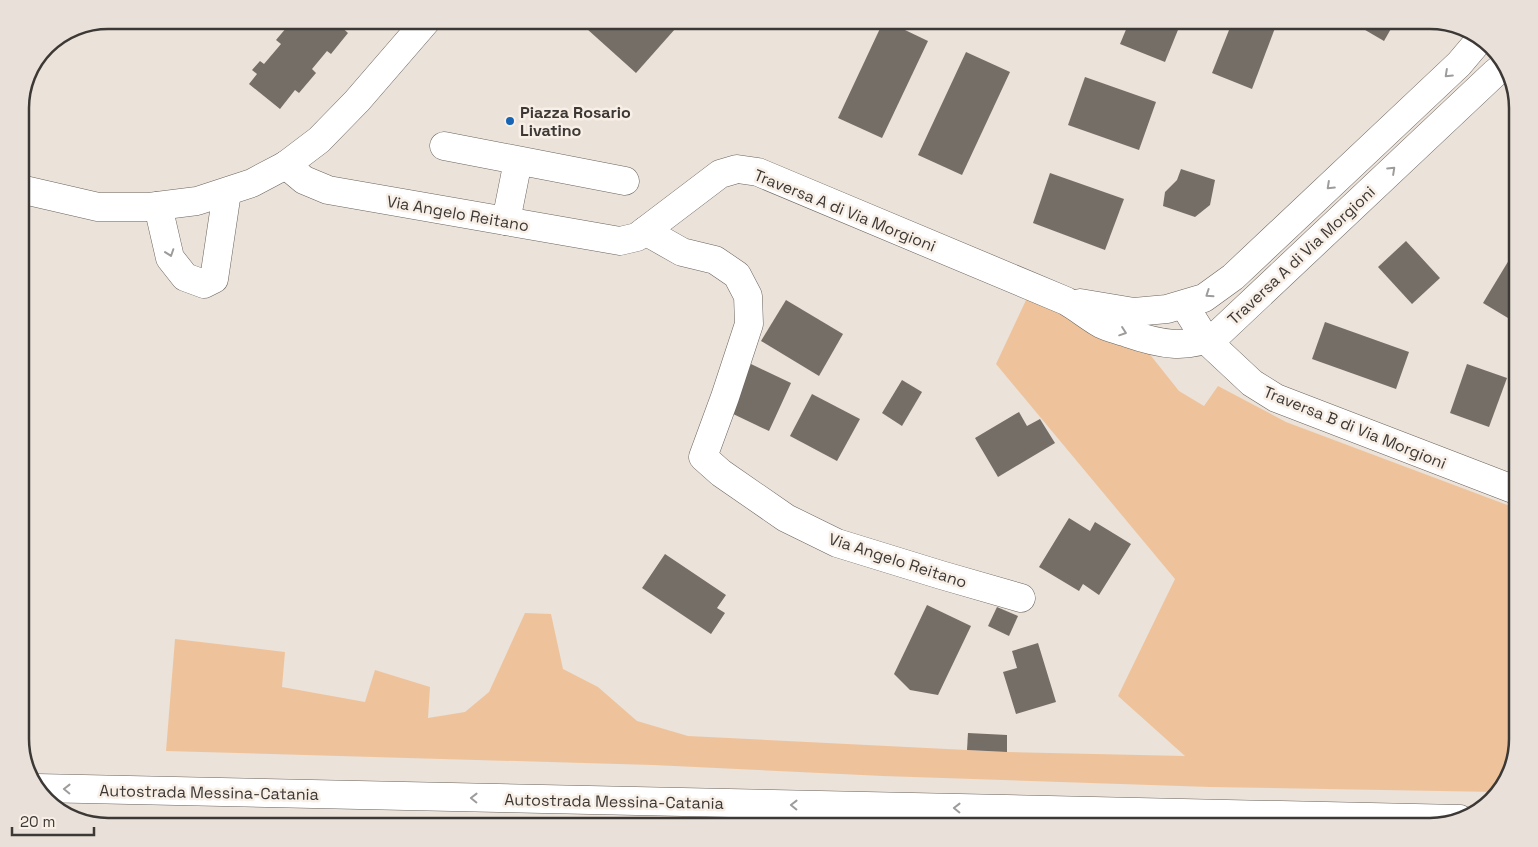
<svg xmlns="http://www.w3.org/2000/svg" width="1538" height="847" font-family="'Space Grotesk',sans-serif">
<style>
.green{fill:#eec39b}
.building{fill:#756e67}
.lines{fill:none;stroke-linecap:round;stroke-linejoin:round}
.minor-casing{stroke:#6a635c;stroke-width:29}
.highway-casing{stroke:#6a635c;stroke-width:29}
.minor{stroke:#fff;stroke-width:28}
.highway{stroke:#fff;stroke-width:28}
.oneway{stroke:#9e9c9a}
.poi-dot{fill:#1665b4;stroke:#f8efe7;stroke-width:2}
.labels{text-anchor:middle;stroke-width:5;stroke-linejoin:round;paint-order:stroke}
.poi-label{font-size:16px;font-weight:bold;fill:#3c3835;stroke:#f8efe7;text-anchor:start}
.street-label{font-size:16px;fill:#3c3835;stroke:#f8efe7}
.rim{fill:none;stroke:#3c3835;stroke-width:2.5}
</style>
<rect width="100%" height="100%" fill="#ebe2da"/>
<path class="green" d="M1027,298l117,49 35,44 25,15 14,-20 68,36 232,87v231l-12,43 -9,9 -287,-5 -327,-11 -230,-11 -487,-14 9,-112 110,13 -3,35 83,15 10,-32 55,17 -2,31 37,-6 24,-20 36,-79 26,1 12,55 35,18 39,34 51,15 319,16 178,4 -67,-60 57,-117 -179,-215z"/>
<g class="building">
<path d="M290,20h44l14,13 -17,21 -4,-3 -15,18 4,4 -17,20 -4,-3 -15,19 -31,-25 8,-10 -5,-4 8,-9 4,3 17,-20 -5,-4 16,-19z"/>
<path d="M577,20h106l-47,53z"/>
<path d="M884,20l44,21 -46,97 -44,-20z"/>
<path d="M1130,20h52l-17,42 -45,-18z"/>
<path d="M1233,20h45l-26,69 -40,-16z"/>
<path d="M1348,20h48l-12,21z"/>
<path d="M966,52l44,20 -48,103 -44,-20z"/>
<path d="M1085,77l71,25 -17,48 -71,-25z"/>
<path d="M1518,132v20l-8,-3z"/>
<path d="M1181,169l34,11 -5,25 -15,12 -32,-11 2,-14 12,-12z"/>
<path d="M1518,169v24l-9,-4z"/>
<path d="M1050,173l74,26 -19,51 -72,-27z"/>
<path d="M1406,241l34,37 -28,26 -34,-37z"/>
<path d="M1509,260l9,5v59l-35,-21z"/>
<path d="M786,300l57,34 -24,42 -58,-35z"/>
<path d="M1325,322l84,30 -13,37 -84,-30z"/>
<path d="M751,364l40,19 -22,48 -40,-19z"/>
<path d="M1467,364l40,14 -18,49 -39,-14z"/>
<path d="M902,380l20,12 -20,34 -20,-13z"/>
<path d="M812,394l48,25 -23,42 -47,-25z"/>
<path d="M1019,412l8,14 13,-7 15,24 -57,34 -23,-39z"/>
<path d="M1069,518l21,13 5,-9 36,22 -32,51 -16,-11 -4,7 -40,-24z"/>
<path d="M665,554l61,41 -9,13 8,5 -14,21 -69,-46z"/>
<path d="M927,605l44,21 -33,69 -28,-5 -16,-16z"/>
<path d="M997,607l21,9 -9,20 -21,-10z"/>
<path d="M1038,643l18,59 -40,12 -13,-42 14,-4 -5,-17z"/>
<path d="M968,733l39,2v17l-40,-2z"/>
</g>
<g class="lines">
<defs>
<g id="minor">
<path d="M444,146l181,35"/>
<path d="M286,165l18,15 24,10 292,51 17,-4 83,-63 17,-5 21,3 308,129c12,7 23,16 35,23 8,4 18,6 26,9 32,11 59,17 90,2l278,-262 10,-8"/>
<path d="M20,189l78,18h51l48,-6 55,-18 34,-18 33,-25 38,-39 70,-81"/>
<path d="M158,206l12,52 15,19 19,7 10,-5 13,-87"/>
<path d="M506,221l12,-60"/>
<path d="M645,231l37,21 33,8 22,15 11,21 1,28 -24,73 -22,60 18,16 65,45 51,25 104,32 80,23"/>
<path d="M1080,303l54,9 33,-3 37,-11 29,-21 226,-213 22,-26"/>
<path d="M1184,305l22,35 46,43 24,15 242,93"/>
</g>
<path id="highway" d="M37,788l1423,31"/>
</defs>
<use href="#minor" class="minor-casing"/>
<use href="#highway" class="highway-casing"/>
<use href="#minor" class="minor"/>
<use href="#highway" class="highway"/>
</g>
<defs><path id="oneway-chevron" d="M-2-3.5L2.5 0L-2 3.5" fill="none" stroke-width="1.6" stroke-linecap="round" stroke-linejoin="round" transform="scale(1.25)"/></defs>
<g class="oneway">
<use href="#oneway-chevron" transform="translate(1448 74) rotate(137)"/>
<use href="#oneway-chevron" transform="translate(1392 170) rotate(-43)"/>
<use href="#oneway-chevron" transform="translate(1330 186) rotate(137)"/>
<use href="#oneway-chevron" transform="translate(170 253) rotate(71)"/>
<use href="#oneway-chevron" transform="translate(1209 294) rotate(146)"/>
<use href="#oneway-chevron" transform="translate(1123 332) rotate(19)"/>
<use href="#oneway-chevron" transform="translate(67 789) rotate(-179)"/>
<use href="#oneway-chevron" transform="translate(474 798) rotate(-179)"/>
<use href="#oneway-chevron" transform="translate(794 805) rotate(-179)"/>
<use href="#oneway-chevron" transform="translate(957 808) rotate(-179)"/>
</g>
<circle class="poi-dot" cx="510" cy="121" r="5"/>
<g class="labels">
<g class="poi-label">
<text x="520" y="118">Piazza Rosario<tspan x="520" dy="18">Livatino</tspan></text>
</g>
<g class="street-label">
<text transform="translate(845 210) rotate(22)" y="6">Traversa A di Via Morgioni</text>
<text transform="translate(458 213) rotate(10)" y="6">Via Angelo Reitano</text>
<text transform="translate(1301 255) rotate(-43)" y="6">Traversa A di Via Morgioni</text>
<text transform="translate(1355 427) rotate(22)" y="6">Traversa B di Via Morgioni</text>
<text transform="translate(898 560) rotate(18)" y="6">Via Angelo Reitano</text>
<text transform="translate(209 792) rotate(1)" y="6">Autostrada Messina-Catania</text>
<text transform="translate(614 801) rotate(1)" y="6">Autostrada Messina-Catania</text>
</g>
</g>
<path d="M0 0H1538V847H0ZM108 29H1430A79 79 0 0 1 1509 108V739A79 79 0 0 1 1430 818H108A79 79 0 0 1 29 739V108A79 79 0 0 1 108 29Z" fill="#e9e0d9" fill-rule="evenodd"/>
<path class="rim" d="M108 29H1430A79 79 0 0 1 1509 108V739A79 79 0 0 1 1430 818H108A79 79 0 0 1 29 739V108A79 79 0 0 1 108 29Z"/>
<path d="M12 827v8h82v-8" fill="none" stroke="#3c3835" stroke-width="2.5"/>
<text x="20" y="827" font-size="15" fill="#3c3835" stroke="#f8efe7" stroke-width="4" paint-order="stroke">20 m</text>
</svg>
